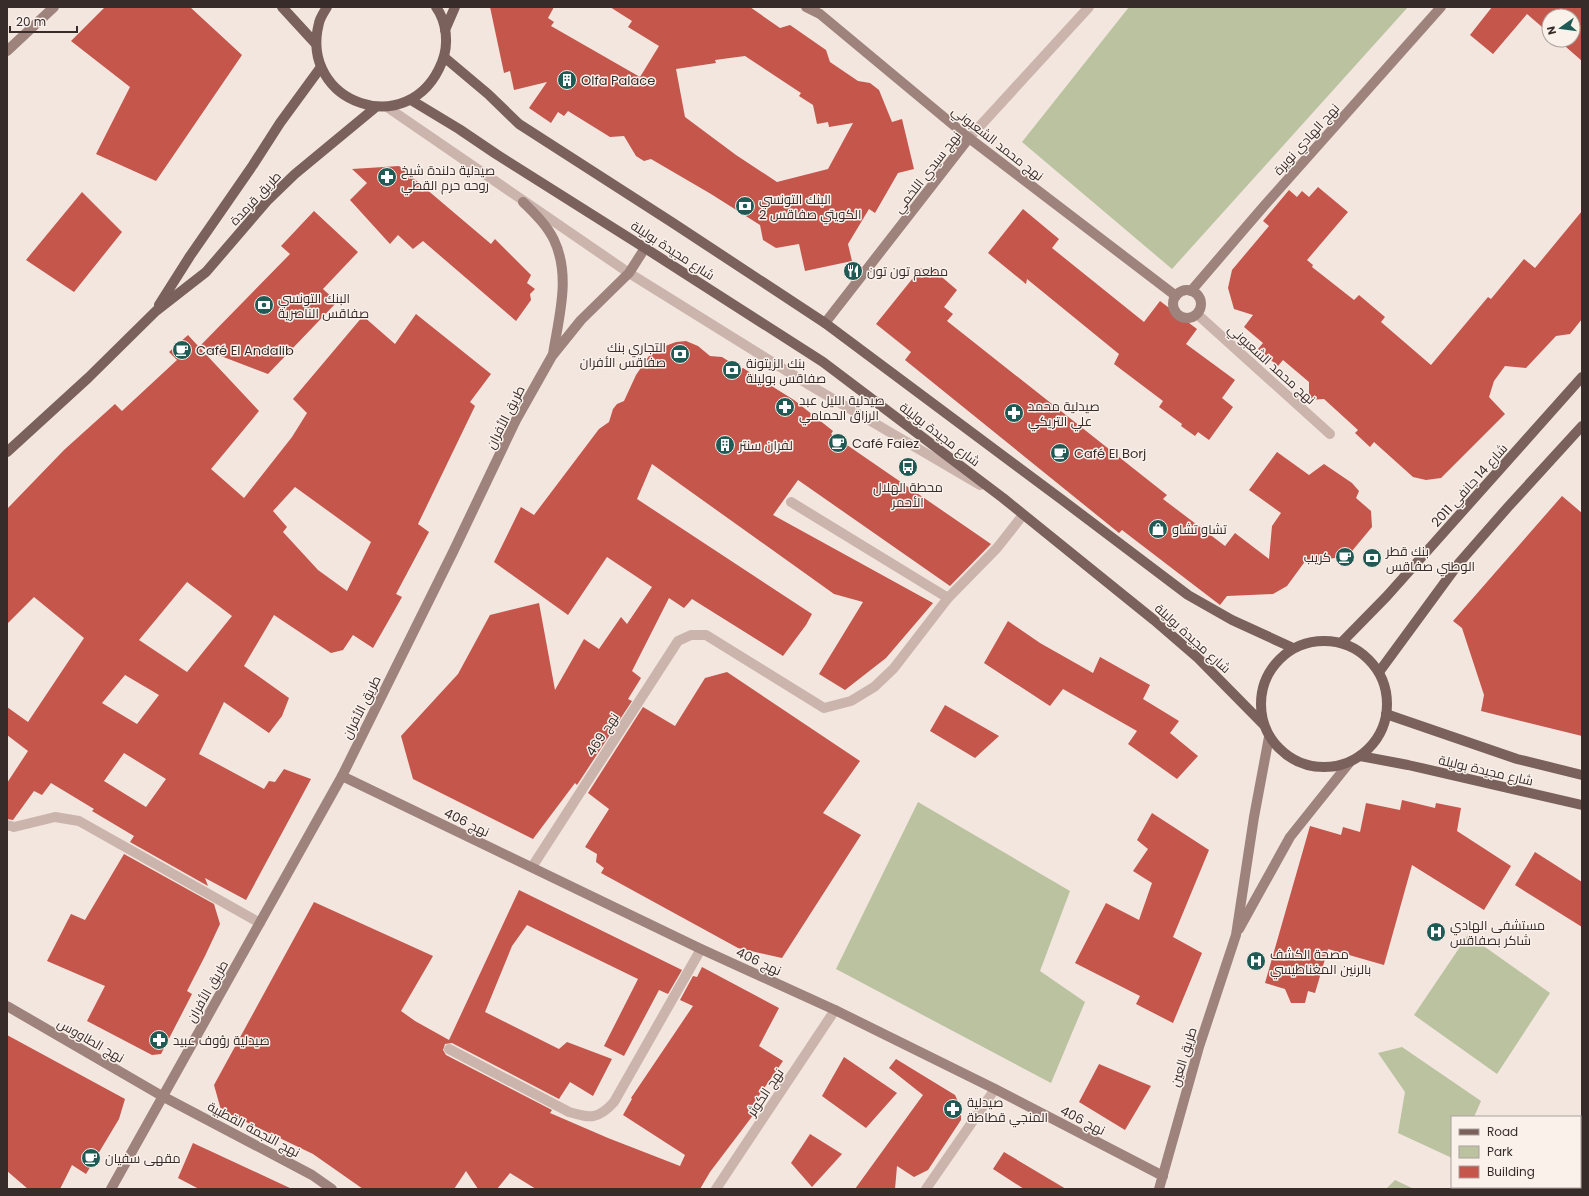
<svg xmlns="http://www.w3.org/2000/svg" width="1589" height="1196" font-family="Poppins,Cairo,sans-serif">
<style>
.green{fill:#bbc29f}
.building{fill:#c4564c;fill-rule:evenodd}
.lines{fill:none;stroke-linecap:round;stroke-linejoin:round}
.street{stroke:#cbb4ab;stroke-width:10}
.secondary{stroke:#9e837c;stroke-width:10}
.primary{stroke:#7a615b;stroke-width:10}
.labels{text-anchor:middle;stroke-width:3;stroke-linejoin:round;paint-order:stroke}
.poi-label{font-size:13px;fill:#382c2a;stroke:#faf1eb;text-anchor:start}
.street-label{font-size:13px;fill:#382c2a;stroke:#faf1eb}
</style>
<rect width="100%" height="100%" fill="#f2e6df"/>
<g class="green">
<path d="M1129,7h279l-236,262 -150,-127z"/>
<path d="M918,802l152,89 -30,80 45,31 -34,81 -215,-114z"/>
<path d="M1468,935l82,58 -53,81 -83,-59z"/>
<path d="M1402,1047l79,54 -7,16h-22v41l-54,-25 7,-41 -27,-39z"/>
<path d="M1395,1180l19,9h-28z"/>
</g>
<g class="building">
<path d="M105,7h85l52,48 -86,126 -60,-27 34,-67 -59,-46z"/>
<path d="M490,7h64l-6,11 6,4 -3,4 89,51 19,-31 -31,-19 4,-6 -22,-14h140l30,21 10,-3 36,25 4,12 28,19 12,2 9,7 13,32 10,-3 12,50 -16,4 -23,40 -6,-4 -21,35 4,17 -47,10 -6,-27 -23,4 -13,-8 -3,-15 -49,-31 -60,-35 -7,2 -8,-5 -12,-20 -14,1 -42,-26 -4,5 -6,-4 -7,11 -22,-15 18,-26 -33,8 -4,-19 -6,2zM745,56l56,37 -2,3 14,9 4,19 11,-2 1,5 24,-4 -25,46 -51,13 -41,-27 -51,-38 -9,-48 40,-6 -1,-3z"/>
<path d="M1492,7h90v54l-24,-21h15v-24h-24v17l-22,-19 -34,40 -23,-19z"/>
<path d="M399,166l92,78 4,-5 36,36 -4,8 8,6 -5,5 1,6 -15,21 -93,-80 -10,8 -15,-14 -8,9 -40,-44 17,-17 -15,-14z"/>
<path d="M1318,187l30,25 -41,48 6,5 -1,2 42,33 5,-5 26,22 -4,5 50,43 57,-68 3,2 33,-40 11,9 47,-57v108l-12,15 -14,2 -30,32 -21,-2 -11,15 -5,16 16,17 -64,64 -15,2 -13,-3 -39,-35 -4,5 -15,-14 3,-3 -34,-31 -15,1v-18l-26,-22 -5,6 -20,-17 5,-6 -19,-16 9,-12 -19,-6 -6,-21 4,-18 37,-44 -6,-5 26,-31 8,7 5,-6 7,6z"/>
<path d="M82,192l40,40 -48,60 -48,-32z"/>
<path d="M1023,209l36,30 -7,9 92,74 16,-21 37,28 -11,15 49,36 -13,18 11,9 -24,33 -11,-8 -3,4 -14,-10 1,-2 -23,-17 4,-6 -49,-37 5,-10 -92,-75 -1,5 -38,-31z"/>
<path d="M314,211l44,41 -35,37 14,13 -69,72 -68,-26 59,63 -48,58 33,29 48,-61 15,-24 -14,-14 70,-83 32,28 21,-30 75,60 -21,28 5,4 -57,118 11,8 -33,62 6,3 -29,51 -20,-13 -10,15 -12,3 -57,-38 -30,51 45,32 -7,18 -13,17 -45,-31 -25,52 65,35 5,-8 6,1 9,-13 27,10 -65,121 -41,-22 3,8 -78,-44 4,-6 -42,-25 2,-2 -43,-26 -9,12 -8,-4 -21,29 -6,-1v-36l21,-32 -21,-16v-28l21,15 56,-84 -50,-41 -27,27v-115l57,-59 51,-46 7,7 55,-51 -8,-8 19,-17 11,12 91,-93 -9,-8zM295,487l76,55 -24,49 -29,-21 -35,-38 4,-5 -14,-16zM187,582l45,34 -45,56 -48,-32zM125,675l34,20 -22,29 -35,-21zM124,753l42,26 -20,28 -42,-26z"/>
<path d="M930,267l27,23 -13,17 9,7 -6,7 220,174 -4,4 62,47 10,-13 34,26 3,-33 9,-13 -32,-23 28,-38 32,23 15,-11 28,19 7,8 -3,7 15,13 1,16 -20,24 -12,6 -22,4 -12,-1 -19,26 -14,8 -46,2 -7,9 -98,-75 -3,3 -214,-173 6,-8 -35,-28 45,-56 5,4z"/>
<path d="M686,341l12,5 12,10 12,1 19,12 2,-1 51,32 39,31 -2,3 160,110 -41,42 -152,-106 -25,35 160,88 -47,55 -41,32 -26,-16 44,-72 -29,-8 -182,-130 -15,35 175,115 -6,11 -23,31 -91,-57 -8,9 -15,-10 -37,73 9,7 -13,21 4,2 -55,84 -2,-2 -42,56 -120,-60 -12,-43 57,-62 32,-59 49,-12 16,87 29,-51 15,10 22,-32 6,7 25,-37 -45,-30 -39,58 -74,-53 27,-55 13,8 65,-86 10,-7 4,-13 4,-5 7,-3 12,-26 13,-19 11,-8 16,-6z"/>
<path d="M1562,496l20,17v223l-101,-25 3,-16 -22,-67 -9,-7z"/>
<path d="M1008,621l32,22 53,30 7,-16 50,28 -7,14 36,22 -9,12 28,23 -21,23 -49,-35 9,-13 -74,-42 -13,17 -66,-43z"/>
<path d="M727,672l133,89 -37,52 38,22 -79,123 -44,-10 -137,-75 3,-5 -8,-6 1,-8 -12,-7 24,-38 -21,-16 55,-86 32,19 30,-48z"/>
<path d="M945,705l54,31 -24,22 -45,-27z"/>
<path d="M1402,800l33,8 1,-5 25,5 -4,23 54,35 -27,44 -72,-45 -28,100 -56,-16 -13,44 -7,-2 -3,12h-14l-6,-14 -20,-6 45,-157 31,9 2,-8 17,5 6,-29 34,7z"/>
<path d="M1152,813l57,37 -36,87 29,16 -29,70 -37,-19 4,-8 -65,-33 31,-60 33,17 13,-37 -19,-12 15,-22 -11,-9z"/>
<path d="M1535,852l47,30v45l-67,-42z"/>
<path d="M124,854l90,50 6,20 -15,32 -18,35 5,3 -31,60 -9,1 -65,-34 18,-35 -58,-25 24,-47 14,6z"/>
<path d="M519,890l163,80 -14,24 -9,-4 -35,66 -20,-10 34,-67 -111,-54 -15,21 -27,66 74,37 8,-7 45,17 -19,37 -23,-14 -11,17 -107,-56 -7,1 -2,6 3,5 106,55 -2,3 58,25 72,28 5,-11 -62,-40 9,-16 -1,-1 62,-92 -13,-6 13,-24 4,1 5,-10 77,41 -20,38 24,15 -32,46 6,3 -47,62 -10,17h-164l-26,-16 -13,16h-19l-12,-18 -12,18h-91l-50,-35 -92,-44 -7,-25 100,-183 119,54 -32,55 14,10 34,19z"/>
<path d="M7,1035l118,64 -6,20 -33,55 -14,-9 -12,24h-32l-21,-18z"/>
<path d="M844,1057l53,36 -31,35 -44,-32z"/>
<path d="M896,1059l59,36 6,13v12l-33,50 -14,7 -17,-11 -2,23h-40l68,-94 -34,-27z"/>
<path d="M1099,1064l52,22 -26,44 -46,-28z"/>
<path d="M810,1134l32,20 -30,33 -21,-24z"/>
<path d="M193,1143l99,46h-93l-21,-11z"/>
<path d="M1004,1152l62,37h-42l-31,-20z"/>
</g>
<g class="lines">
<g class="street">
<path d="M387,107l242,166 182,113 169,99"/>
<path d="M969,138l120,-131"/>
<path d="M1197,314l133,120"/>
<path d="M791,502l157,96"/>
<path d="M7,825l7,2 41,-10 24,4 181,102"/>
<path d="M532,867l146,-226 13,-6h15l118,73 27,-7 23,-14 20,-19 54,-70 49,-50 26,-33"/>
<path d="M449,1049l120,63c21,6 29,8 45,-10l87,-153"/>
<path d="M716,1189l119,-179"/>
<path d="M926,1189l69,-100"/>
</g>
<g class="secondary">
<path d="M806,7l14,7 149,124 207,158"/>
<path d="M7,51l47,-44"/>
<path d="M523,202c11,11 24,23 31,38 17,36 5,76 -1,114"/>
<circle cx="1187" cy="304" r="14"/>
<path d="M1191,291l73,-85 177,-199"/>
<path d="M825,323l144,-185"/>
<path d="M342,776l359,173 134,61 160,79 168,87"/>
<path d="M1239,929l51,-92 60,-75"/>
<path d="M7,1006l155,90 150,79 20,14"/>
<path d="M111,1189l231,-413 111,-224 63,-132 36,-64 29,-36 48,-47 16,-25"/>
<path d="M1159,1189l40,-142 37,-112 18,-118 15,-80"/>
</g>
<g class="primary">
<path d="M282,7l34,37"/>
<path d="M327,7c-3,5 -7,11 -8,16 -21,80 91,120 123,39 7,-17 5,-40 -6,-55"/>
<path d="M445,30l10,-23"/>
<path d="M444,57l44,37 31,30 154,99 152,100 236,176 127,96 44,25 61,28"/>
<path d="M411,100l48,29 37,25 149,94 178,114 180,136 151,122 44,38 65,66"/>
<path d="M159,305l31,-49 63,-91 27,-42 41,-56"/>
<path d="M7,452l81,-74 68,-67 50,-39 61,-71 28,-27 81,-67"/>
<circle cx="1324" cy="704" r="63"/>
<path d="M1341,643l46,-47 195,-219"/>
<path d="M1379,672l80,-109 49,-56 74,-81"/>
<path d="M1386,714l131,45 65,16"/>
<path d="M1360,756l48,9 174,40"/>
</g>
</g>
<defs>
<symbol id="building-disc" viewBox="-11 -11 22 22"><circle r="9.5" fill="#205a54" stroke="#faf1eb"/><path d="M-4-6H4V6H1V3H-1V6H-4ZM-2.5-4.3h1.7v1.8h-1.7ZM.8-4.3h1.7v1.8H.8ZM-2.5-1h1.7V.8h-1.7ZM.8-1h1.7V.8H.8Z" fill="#fff"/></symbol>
<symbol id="pharmacy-disc" viewBox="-11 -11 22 22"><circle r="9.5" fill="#205a54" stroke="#faf1eb"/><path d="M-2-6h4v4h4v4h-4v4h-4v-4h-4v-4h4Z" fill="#fff"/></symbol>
<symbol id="bank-disc" viewBox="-11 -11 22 22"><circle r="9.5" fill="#205a54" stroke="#faf1eb"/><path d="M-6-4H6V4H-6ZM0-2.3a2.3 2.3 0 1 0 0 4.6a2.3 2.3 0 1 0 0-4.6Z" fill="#fff"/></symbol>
<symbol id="restaurant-disc" viewBox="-11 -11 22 22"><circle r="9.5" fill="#205a54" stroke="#faf1eb"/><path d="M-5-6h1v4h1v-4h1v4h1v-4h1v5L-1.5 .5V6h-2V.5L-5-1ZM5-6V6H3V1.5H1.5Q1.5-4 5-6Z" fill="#fff"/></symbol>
<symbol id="cafe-disc" viewBox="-11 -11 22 22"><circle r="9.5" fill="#205a54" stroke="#faf1eb"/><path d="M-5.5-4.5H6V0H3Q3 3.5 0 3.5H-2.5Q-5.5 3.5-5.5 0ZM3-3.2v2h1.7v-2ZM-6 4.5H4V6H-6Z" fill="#fff"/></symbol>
<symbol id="bus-disc" viewBox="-11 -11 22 22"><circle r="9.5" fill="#205a54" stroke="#faf1eb"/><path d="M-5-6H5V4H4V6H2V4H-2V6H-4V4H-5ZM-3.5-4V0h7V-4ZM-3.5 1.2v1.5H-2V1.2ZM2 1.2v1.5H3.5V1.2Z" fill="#fff"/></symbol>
<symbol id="shop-disc" viewBox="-11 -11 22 22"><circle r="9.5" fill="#205a54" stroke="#faf1eb"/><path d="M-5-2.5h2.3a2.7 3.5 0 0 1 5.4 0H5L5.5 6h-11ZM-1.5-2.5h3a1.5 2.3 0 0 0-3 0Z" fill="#fff"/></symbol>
<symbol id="hospital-disc" viewBox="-11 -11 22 22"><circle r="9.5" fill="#205a54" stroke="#faf1eb"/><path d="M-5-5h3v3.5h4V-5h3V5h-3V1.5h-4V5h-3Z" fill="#fff"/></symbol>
</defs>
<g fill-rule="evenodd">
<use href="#building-disc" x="556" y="69" width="22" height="22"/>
<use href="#pharmacy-disc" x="376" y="166" width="22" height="22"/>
<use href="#bank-disc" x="734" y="195" width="22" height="22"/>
<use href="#restaurant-disc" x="842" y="260" width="22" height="22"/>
<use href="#bank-disc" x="253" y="294" width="22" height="22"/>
<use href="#cafe-disc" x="171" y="339" width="22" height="22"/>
<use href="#bank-disc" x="669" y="343" width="22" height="22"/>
<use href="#bank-disc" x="721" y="359" width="22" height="22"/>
<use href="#pharmacy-disc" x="774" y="396" width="22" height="22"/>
<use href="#pharmacy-disc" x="1003" y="402" width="22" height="22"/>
<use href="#cafe-disc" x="827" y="432" width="22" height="22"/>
<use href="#building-disc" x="714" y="434" width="22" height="22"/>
<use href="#cafe-disc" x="1049" y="442" width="22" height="22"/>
<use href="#bus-disc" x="897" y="456" width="22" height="22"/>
<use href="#shop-disc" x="1147" y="518" width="22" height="22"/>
<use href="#cafe-disc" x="1334" y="546" width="22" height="22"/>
<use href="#bank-disc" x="1361" y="547" width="22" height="22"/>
<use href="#hospital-disc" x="1425" y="921" width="22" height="22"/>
<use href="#hospital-disc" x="1245" y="950" width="22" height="22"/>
<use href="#pharmacy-disc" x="148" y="1029" width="22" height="22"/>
<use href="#pharmacy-disc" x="942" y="1098" width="22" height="22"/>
<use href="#cafe-disc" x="80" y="1147" width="22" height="22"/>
</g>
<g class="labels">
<g class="poi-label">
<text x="581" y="85">Olfa Palace</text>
<text x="401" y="175">صيدلية دلندة شيخ<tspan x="401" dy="15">روحه حرم القطي</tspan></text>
<text x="759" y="204">البنك التونسي<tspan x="759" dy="15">الكويتي صفاقس 2</tspan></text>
<text x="867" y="276">مطعم تون تون</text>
<text x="278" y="303">البنك التونسي<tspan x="278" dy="15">صفاقس الناصرية</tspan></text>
<text x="666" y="352" text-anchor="end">التجاري بنك<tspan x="666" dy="15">صفاقس الأفران</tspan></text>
<text x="196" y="355">Café El Andalib</text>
<text x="746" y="368">بنك الزيتونة<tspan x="746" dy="15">صفاقس بوليلة</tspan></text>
<text x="799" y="405">صيدلية الليل عبد<tspan x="799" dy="15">الرزاق الحمامي</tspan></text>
<text x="1028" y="411">صيدلية محمد<tspan x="1028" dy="15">علي التريكي</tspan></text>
<text x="852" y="448">Café Faiez</text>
<text x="739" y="450">لفران سنتر</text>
<text x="1074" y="458">Café El Borj</text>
<text x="908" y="492" text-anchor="middle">محطة الهلال<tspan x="908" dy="15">الأحمر</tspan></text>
<text x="1172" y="534">تشاو تشاو</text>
<text x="1386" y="556">بنك قطر<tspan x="1386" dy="15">الوطني صفاقس</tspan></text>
<text x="1331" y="562" text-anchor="end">كريب</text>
<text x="1450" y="930">مستشفى الهادي<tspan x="1450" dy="15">شاكر بصفاقس</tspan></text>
<text x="1270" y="959">مصحة الكشف<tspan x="1270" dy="15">بالرنين المغناطيسي</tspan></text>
<text x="173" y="1045">صيدلية رؤوف عبيد</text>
<text x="967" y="1107">صيدلية<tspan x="967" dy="15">المنجي قطاطة</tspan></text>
<text x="105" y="1163">مقهى سفيان</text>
</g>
<g class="street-label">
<text transform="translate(1306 139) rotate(-48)" y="5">نهج الهادي نويرة</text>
<text transform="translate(998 143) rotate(38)" y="5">نهج محمد الشعبوني</text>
<text transform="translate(927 172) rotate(-52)" y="5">نهج سيدي اللخمي</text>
<text transform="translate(255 198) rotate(-47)" y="5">طريق قرمدة</text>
<text transform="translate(673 250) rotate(33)" y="5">شارع مجيدة بوليلة</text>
<text transform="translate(1272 364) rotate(42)" y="5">نهج محمد الشعبوني</text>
<text transform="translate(505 417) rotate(-63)" y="5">طريق الأفران</text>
<text transform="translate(940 434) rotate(37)" y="5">شارع مجيدة بوليلة</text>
<text transform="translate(1469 485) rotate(-48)" y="5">شارع 14 جانفي 2011</text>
<text transform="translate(1193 638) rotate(42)" y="5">شارع مجيدة بوليلة</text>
<text transform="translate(361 707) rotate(-63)" y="5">طريق الأفران</text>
<text transform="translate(602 734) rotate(-57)" y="5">نهج 469</text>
<text transform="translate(1486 770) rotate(13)" y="5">شارع مجيدة بوليلة</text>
<text transform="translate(467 822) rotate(26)" y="5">نهج 406</text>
<text transform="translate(759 961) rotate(25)" y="5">نهج 406</text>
<text transform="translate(207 991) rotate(-60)" y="5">طريق الأفران</text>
<text transform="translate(91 1040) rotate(30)" y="5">نهج الطاووس</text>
<text transform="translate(1183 1057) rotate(-73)" y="5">طريق العين</text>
<text transform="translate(765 1092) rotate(-56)" y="5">نهج الكوثر</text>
<text transform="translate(1083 1120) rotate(27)" y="5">نهج 406</text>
<text transform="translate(254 1129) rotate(28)" y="5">نهج النجمة القطبية</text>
</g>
</g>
<rect width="1589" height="1196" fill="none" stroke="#382c2a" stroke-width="16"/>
<rect x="1451" y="1116" width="130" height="72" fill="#faf1eb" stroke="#aca29e"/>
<rect x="1459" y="1129" width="20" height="6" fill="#7a615b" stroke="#aca29e"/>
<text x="1487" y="1136" font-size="12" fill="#382c2a">Road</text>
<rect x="1459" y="1146" width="20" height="12" fill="#bbc29f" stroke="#aca29e"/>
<text x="1487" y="1156" font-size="12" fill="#382c2a">Park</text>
<rect x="1459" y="1166" width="20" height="12" fill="#c4564c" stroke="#aca29e"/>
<text x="1487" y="1176" font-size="12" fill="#382c2a">Building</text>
<g transform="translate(1561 28) rotate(256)"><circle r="19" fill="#faf1eb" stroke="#aca29e"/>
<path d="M0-3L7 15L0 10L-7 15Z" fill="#205a54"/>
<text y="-6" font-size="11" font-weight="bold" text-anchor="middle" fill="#382c2a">N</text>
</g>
<path d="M10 26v6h67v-6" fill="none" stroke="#382c2a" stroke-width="2"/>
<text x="16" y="26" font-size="12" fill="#382c2a" stroke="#faf1eb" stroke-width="3" paint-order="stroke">20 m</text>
</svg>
